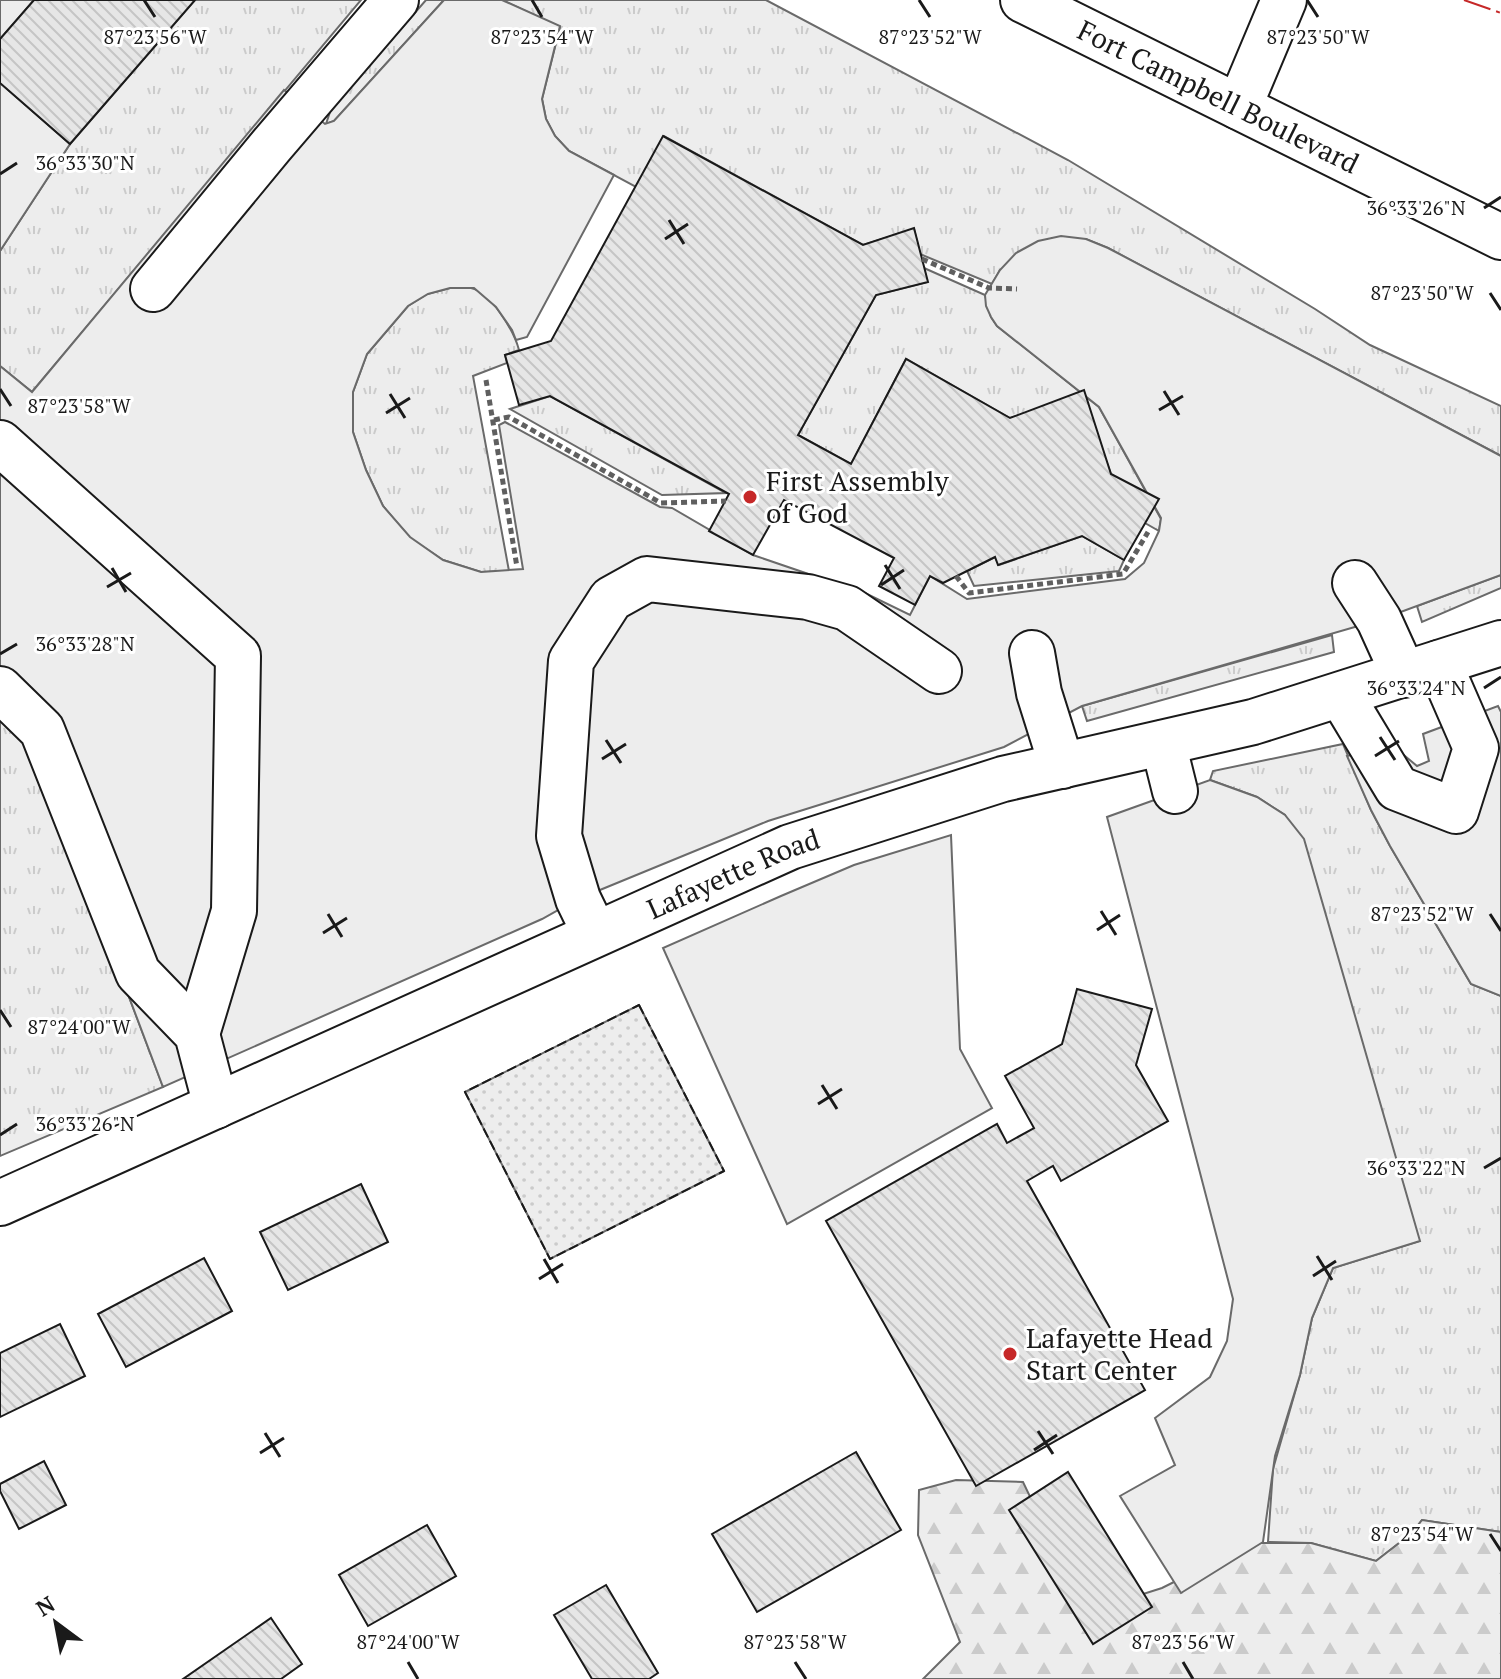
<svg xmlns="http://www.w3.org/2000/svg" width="1501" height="1679" font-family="'PT Serif',serif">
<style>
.grass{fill:url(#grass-tufts);stroke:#6a6a6a;stroke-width:2}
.forest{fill:url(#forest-firs);stroke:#6a6a6a;stroke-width:2}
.park{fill:url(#park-dots);stroke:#6a6a6a;stroke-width:2}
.built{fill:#ededed;stroke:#6a6a6a;stroke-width:2}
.building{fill:url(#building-back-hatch);stroke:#1a1a1a;stroke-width:2}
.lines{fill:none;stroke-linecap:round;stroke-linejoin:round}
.minor-casing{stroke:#1a1a1a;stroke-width:48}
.major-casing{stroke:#1a1a1a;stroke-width:48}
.highway-casing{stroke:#1a1a1a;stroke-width:48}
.path{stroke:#5f5f5f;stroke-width:5;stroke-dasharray:6 4;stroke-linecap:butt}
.minor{stroke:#fff;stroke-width:44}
.major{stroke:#fff;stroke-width:44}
.highway{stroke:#fff;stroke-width:44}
.fence{stroke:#1a1a1a;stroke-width:2;stroke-dasharray:10 4;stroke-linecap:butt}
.power{stroke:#c62828;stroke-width:2;stroke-dasharray:28 6 4 6;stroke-linecap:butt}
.ticks{fill:none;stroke:#1a1a1a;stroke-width:3}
.poi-dot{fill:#c62828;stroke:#fff;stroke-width:3}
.labels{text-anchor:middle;stroke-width:6;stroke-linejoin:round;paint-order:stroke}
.street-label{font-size:28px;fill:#1a1a1a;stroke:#fff}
.poi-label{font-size:28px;fill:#1a1a1a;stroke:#fff;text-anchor:start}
.ticks-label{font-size:20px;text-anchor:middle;fill:#1a1a1a;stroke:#fff;stroke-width:6;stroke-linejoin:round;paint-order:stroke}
</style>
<defs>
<pattern id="grass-tufts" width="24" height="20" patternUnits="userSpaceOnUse" patternTransform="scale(2)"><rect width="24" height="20" fill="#ededed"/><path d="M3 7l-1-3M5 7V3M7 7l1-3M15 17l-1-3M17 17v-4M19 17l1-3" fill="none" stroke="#cbcbcb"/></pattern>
<pattern id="forest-firs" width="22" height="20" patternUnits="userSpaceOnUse" patternTransform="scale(2)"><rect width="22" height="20" fill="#ededed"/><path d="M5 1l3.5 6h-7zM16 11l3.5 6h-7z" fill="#cbcbcb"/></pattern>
<pattern id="park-dots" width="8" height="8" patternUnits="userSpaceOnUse" patternTransform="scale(2)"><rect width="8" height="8" fill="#ededed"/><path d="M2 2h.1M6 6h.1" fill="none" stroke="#cbcbcb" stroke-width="1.8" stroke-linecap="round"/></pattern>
<pattern id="building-back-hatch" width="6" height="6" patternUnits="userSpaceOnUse" patternTransform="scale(2)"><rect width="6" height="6" fill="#e6e6e6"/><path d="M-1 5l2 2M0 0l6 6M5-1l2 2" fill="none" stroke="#c5c5c5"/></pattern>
</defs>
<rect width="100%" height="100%" fill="#fff"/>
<g class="grass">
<path d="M195,0h166l-329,392 -32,-26v-115l70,-107z"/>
<path d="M426,0h18l-110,121 -8,3 5,-15z"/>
<path d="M502,0h264l302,160 247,149 55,36 131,61v50l-393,-208 -22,-9 -86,31 -8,14 -72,-30 -6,-25 -51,16 -199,-109 -28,51 -67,-36 -14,-15 -9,-17 -4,-20 18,-72z"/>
<path d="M924,268l61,27 6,22 6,9 102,81 62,112 -2,12 -14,-8 2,-17 -36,-32 -29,-79 -72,23 -104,-59 -55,105 -53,-29 78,-140 51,-13z"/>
<path d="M450,288c7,0 15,-1 21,0 20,4 43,43 48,62l-14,5 2,8 -34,13 36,195 -28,1 -38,-12 -33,-22 -27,-32 -17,-36 -13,-38v-40l14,-38 41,-48 19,-12z"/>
<path d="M550,396l176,97 -64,2 -152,-86z"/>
<path d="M1082,536l42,24 -5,11 -145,15 -7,-15 28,-14 4,8z"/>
<path d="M1501,575v13l-79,34 -5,-16z"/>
<path d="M1332,635l2,17 -247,69 -5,-15z"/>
<path d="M0,716l34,29 129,342 -163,69z"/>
<path d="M1343,744l28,66 19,36 81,138 30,12v536l-79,-12 -10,13 -36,28 -65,-18 -43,-1 5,-73 27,-94 12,-57 21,-50 86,-27 -134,-426 -28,-18 -47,-17 3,-9z"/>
</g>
<path class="forest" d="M956,1480l67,2 34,71 58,50 47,-15 36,-18 47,-27h66l65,18 36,-28 10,-13 79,12v147h-578l37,-37 -42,-107 1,-45z"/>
<path class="park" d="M639,1005l85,166 -174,88 -85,-167z"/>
<g class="built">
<path d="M0,0h34l-34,39z"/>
<path d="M444,0h58l58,26 -18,73 4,20 9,17 14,15 45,24 -87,162 -11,3 -4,-10 -16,-23 -22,-19h-24l-22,6 -20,12 -41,48 -14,38v40l13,38 17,36 27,31 33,23 38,12 42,-3 -24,-144 6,-3 155,85 12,1 81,47 114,39 43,21 20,-39 37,23 158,-20 19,-16 15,-32 2,-13 -62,-111 -102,-81 -6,-9 -5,-11 -1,-11 15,-25 16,-17 22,-12 23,-5 25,3 22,9 393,208v119l-122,45 -297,86 -78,41 -236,74 -190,78 -36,20 -379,168 -129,-342 -34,-29v-350l32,26 252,-302 41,34 9,-3z"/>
<path d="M0,83l70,61 -70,107z"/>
<path d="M1498,706l3,6v284l-30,-12 -81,-138 -19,-36 -24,-54 46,-10 24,20 12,-5 -6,-27z"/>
<path d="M1210,780l47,17 28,18 19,24 116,402 -87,27 -21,50 -12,57 -25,81 -12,86 -82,51 -61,-97 55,-31 -20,-47 55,-41 17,-36 6,-42 -126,-482z"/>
<path d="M951,835l9,214 32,59 -205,116 -124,-276 118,-52 73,-31z"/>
</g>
<g class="building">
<path d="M34,0h161l-125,144 -70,-61v-44z"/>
<path d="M663,136l200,109 51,-17 14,54 -52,13 -78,140 53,29 55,-105 104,59 74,-28 27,84 48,25 -35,61 -42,-24 -84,29 -3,-8 -52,26 -13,-7 -15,29 -36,-19 15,-28 -110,-58 -31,55 -44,-24 20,-37 -179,-98 -31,9 -14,-50 46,-14z"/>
<path d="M1077,989l75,20 -16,56 32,56 -107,60 -8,-15 -26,15 118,209 -169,96 -150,-265 171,-97 10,19 27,-15 -29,-52 57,-32z"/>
<path d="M361,1184l27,58 -100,48 -28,-58z"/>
<path d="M204,1258l28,53 -106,56 -28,-53z"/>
<path d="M60,1324l25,52 -85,41v-64z"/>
<path d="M856,1452l45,78 -144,82 -45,-78z"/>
<path d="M44,1461l22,44 -47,24 -19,-38v-7z"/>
<path d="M1068,1472l84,135 -59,37 -84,-134z"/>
<path d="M427,1525l29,51 -88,50 -29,-51z"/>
<path d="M606,1585l52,88 -9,6h-57l-38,-64z"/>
<path d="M271,1618l31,46 -21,15h-98z"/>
</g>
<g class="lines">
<defs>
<g id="minor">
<path d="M1239,107l45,-107"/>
<path d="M153,289l118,-143 125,-146"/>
<path d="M0,443l238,213 -4,255 -37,123"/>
<path d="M1355,583l24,37 25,55"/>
<path d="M1032,653l7,40 23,73"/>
<path d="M0,689l42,41 96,243 59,61 19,72"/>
<path d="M1341,695l56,93 59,23 20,-63 -37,-85"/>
<path d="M1163,743l12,48"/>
<path d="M595,934l-17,-35 -19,-63 12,-175 40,-62 36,-20 161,18 39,11 92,63"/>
</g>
<g id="major">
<path id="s1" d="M0,1203l790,-356 213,-68 250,-57 248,-79"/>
</g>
<g id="highway">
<path id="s2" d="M1023,0l478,237"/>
</g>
</defs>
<use href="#minor" class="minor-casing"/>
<use href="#major" class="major-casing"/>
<use href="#highway" class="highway-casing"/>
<g class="path">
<path d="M922,259l67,29 28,1"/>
<path d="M486,380l31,187"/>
<path d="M494,420l15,-3 152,86 65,-2"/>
<path d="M956,576l13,17 154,-19 25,-42"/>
</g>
<use href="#minor" class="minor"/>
<use href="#major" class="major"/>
<use href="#highway" class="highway"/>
<path class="fence" d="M639,1005l85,166 -174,88 -85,-167z"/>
<path class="power" d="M1464,0l37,13"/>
</g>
<path class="ticks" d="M144,0l11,17M532,0l10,17M919,0l11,17M1307,0l11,17M0,174l17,-11M1484,208l17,-11M669,220l15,24M665,239l23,-15M1490,293l11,17M0,389l11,17M1164,391l15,24M390,394l15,24M1159,410l24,-14M386,413l24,-15M885,565l15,24M112,568l14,24M881,585l23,-15M107,587l24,-14M0,654l17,-10M1484,688l17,-11M1380,737l15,23M606,740l15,23M1375,756l24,-15M602,759l24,-15M1101,911l15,24M328,914l14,23M1490,914l11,17M1097,930l23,-15M323,933l24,-15M0,1010l11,17M822,1085l15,24M818,1104l24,-15M0,1135l17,-11M1484,1168l17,-10M1317,1256l15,24M544,1259l14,24M1313,1276l23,-15M539,1279l24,-15M1038,1431l15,23M265,1433l15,24M1034,1450l23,-15M260,1453l24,-15M1490,1534l11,17M408,1662l10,17M795,1662l11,17M1183,1662l10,17"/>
<g class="poi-dot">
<circle cx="750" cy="497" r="8"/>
<circle cx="1010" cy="1354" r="8"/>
</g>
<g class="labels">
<g class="street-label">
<text dy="10" stroke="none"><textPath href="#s2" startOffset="218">Fort Campbell Boulevard</textPath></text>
<text dy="10" stroke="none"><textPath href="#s1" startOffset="804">Lafayette Road</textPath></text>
</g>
<g class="poi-label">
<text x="766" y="491">First Assembly<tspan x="766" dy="32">of God</tspan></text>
<text x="1026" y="1348">Lafayette Head<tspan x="1026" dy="32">Start Center</tspan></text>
</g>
</g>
<g class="ticks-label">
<text x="1318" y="44">87°23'50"W</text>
<text x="155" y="44">87°23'56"W</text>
<text x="542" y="44">87°23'54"W</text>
<text x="930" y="44">87°23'52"W</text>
<text x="85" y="170">36°33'30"N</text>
<text x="1416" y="215">36°33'26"N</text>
<text x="1422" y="300">87°23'50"W</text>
<text x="79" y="413">87°23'58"W</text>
<text x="85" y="651">36°33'28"N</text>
<text x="1416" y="695">36°33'24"N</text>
<text x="1422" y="921">87°23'52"W</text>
<text x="79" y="1034">87°24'00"W</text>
<text x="85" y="1131">36°33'26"N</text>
<text x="1416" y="1175">36°33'22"N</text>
<text x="1422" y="1541">87°23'54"W</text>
<text x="408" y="1649">87°24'00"W</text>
<text x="795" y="1649">87°23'58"W</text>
<text x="1183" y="1649">87°23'56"W</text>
</g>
<g transform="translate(56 1623) rotate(328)" stroke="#ffffff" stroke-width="6" paint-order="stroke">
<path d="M0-6L14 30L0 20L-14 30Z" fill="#1a1a1a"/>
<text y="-12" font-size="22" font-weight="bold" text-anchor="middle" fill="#1a1a1a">N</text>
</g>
</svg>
